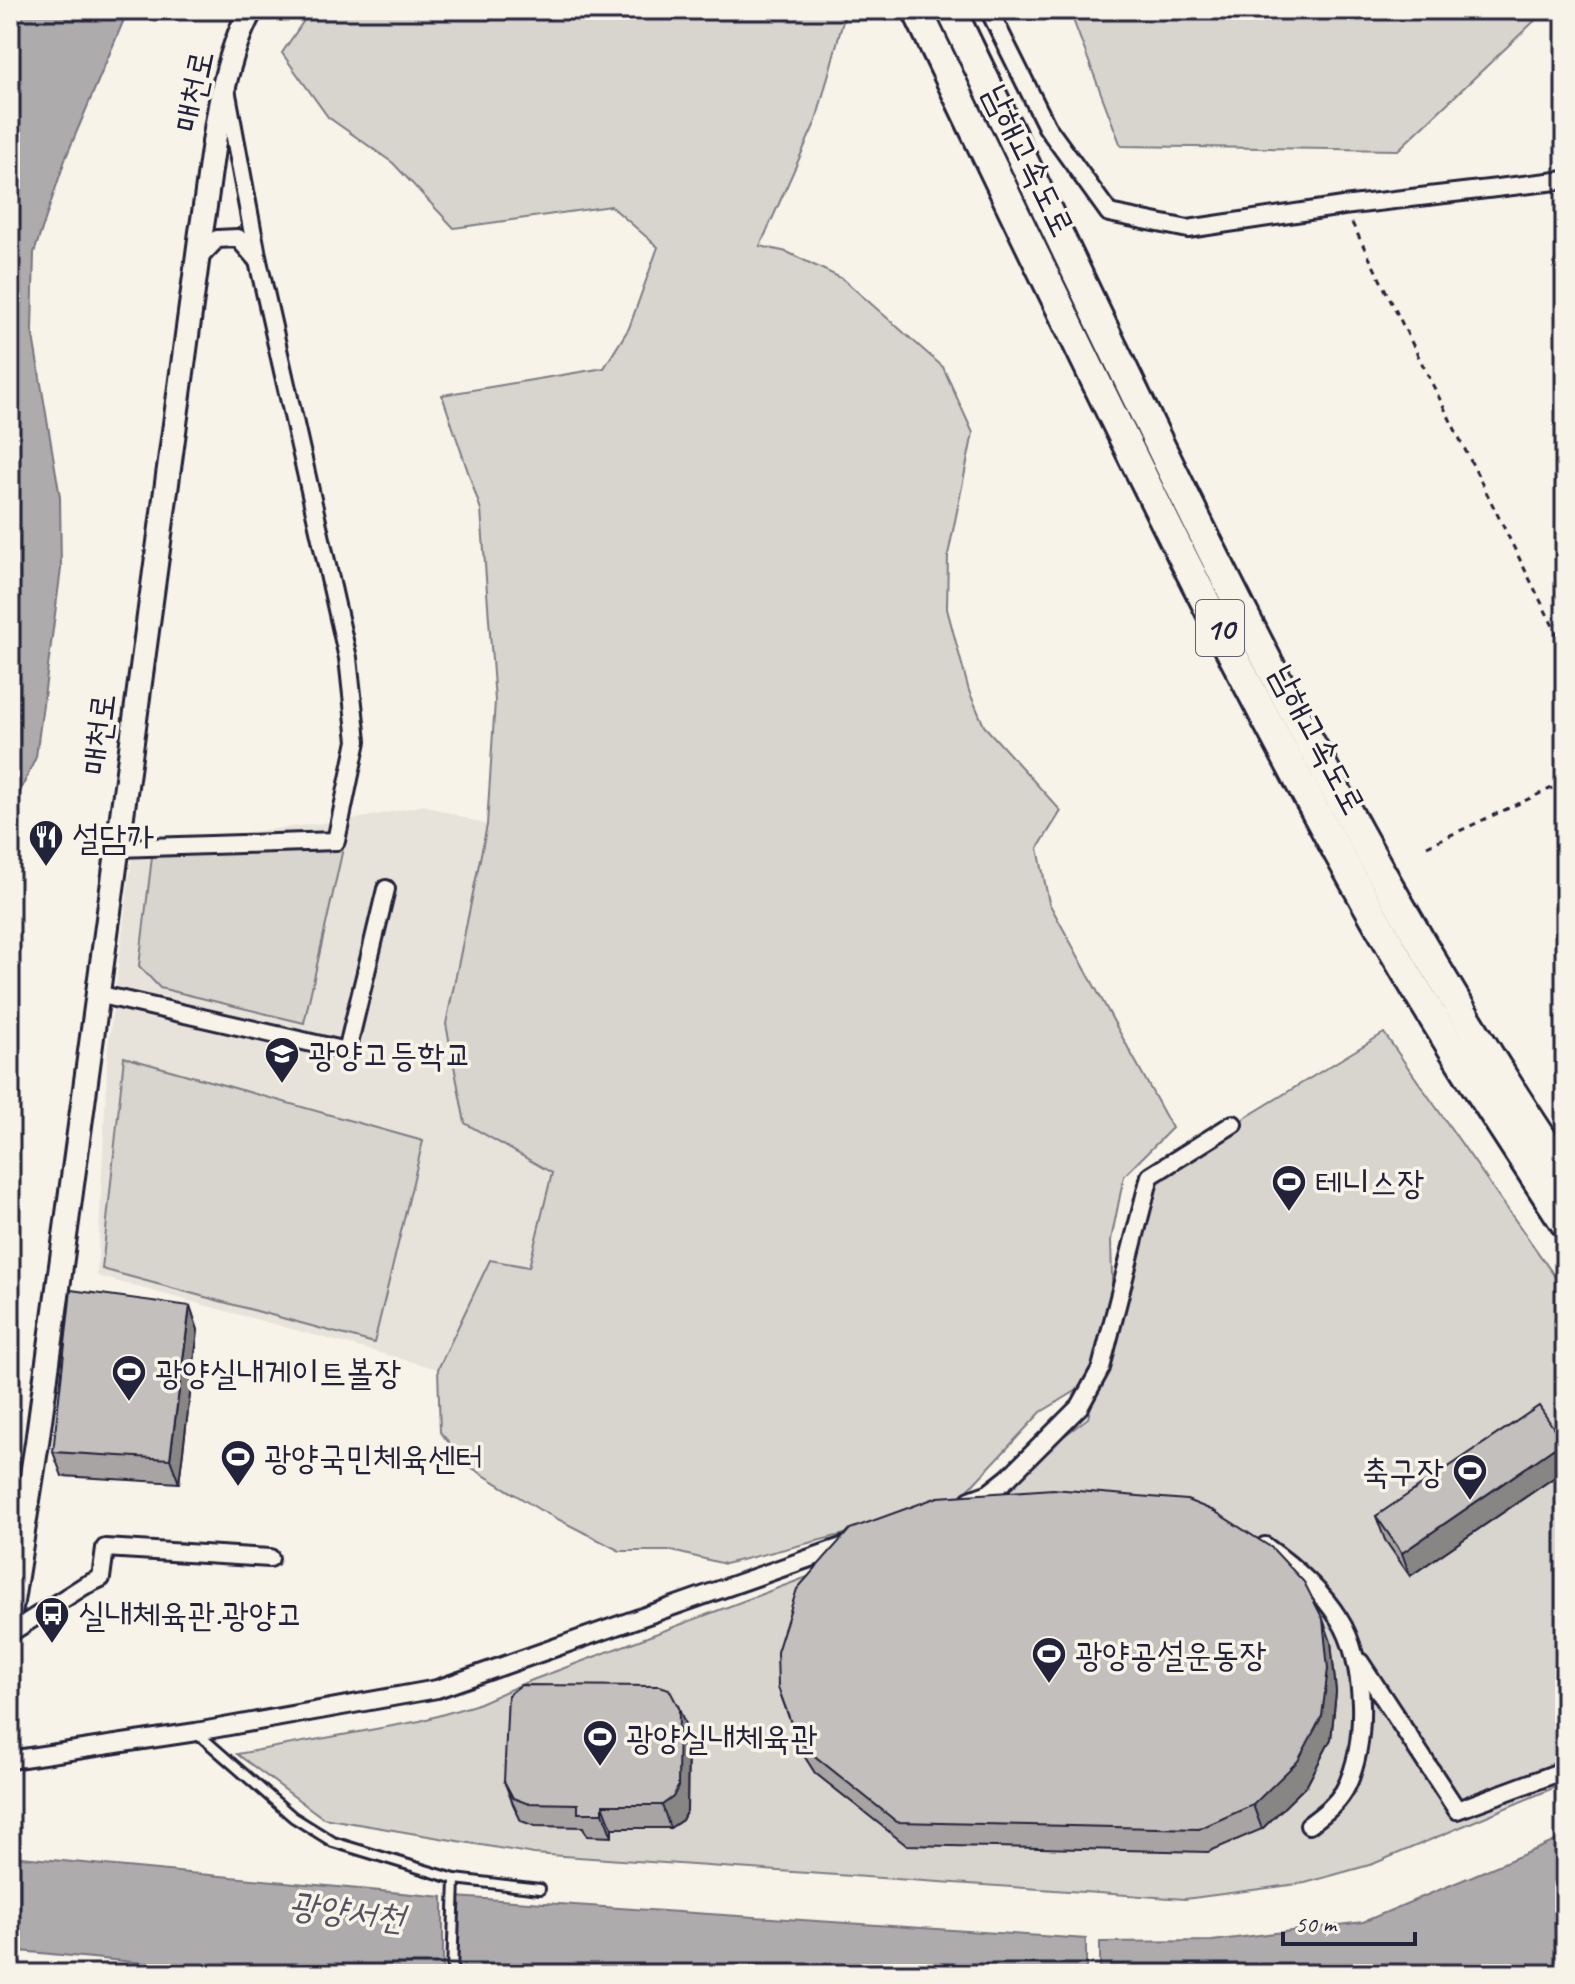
<svg xmlns="http://www.w3.org/2000/svg" width="1575" height="1984" font-family="Caveat,'Poor Story',sans-serif">
<style>
.built{fill:#e7e3db}
.green{fill:#d8d5cf;stroke:#7d7c85;stroke-width:2}
.water{fill:#aeabad;stroke:#76747f;stroke-width:2}
.lines{fill:none;stroke-linecap:round;stroke-linejoin:round}
.lane-casing{stroke:#22223b;stroke-width:14}
.street-casing{stroke:#22223b;stroke-width:22}
.secondary-casing{stroke:#22223b;stroke-width:28}
.highway-casing{stroke:#22223b;stroke-width:34}
.path{stroke:#22223b;stroke-width:3;stroke-dasharray:6 6;stroke-linecap:butt}
.lane{stroke:#f7f3e8;stroke-width:8}
.street{stroke:#f7f3e8;stroke-width:16}
.secondary{stroke:#f7f3e8;stroke-width:22}
.highway{stroke:#f7f3e8;stroke-width:28}
.wall{fill:#a7a4a3;stroke:#22223b;stroke-width:2}
.shaded-wall{fill:#888684;stroke:#22223b;stroke-width:2}
.building{fill:#c2bfbd;stroke:#22223b;stroke-width:2}
.labels{text-anchor:middle;stroke-width:7;stroke-linejoin:round;paint-order:stroke}
.shield{fill:#f7f3e8;stroke:#62616f;stroke-width:2}
.shield-label{font-size:32px;font-weight:bold;fill:#22223b}
.street-label{font-size:34px;fill:#22223b;stroke:#f7f3e8}
.poi-label{font-size:34px;fill:#22223b;stroke:#f7f3e8;text-anchor:start}
.water-label{font-size:36px;font-style:italic;fill:#535263;stroke:#f7f3e8}
</style>
<rect width="100%" height="100%" fill="#f7f3e8"/>
<filter id="ink" filterUnits="userSpaceOnUse"><feTurbulence type="fractalNoise" baseFrequency=".0125" numOctaves="2"/><feDisplacementMap in="SourceGraphic" scale="16" xChannelSelector="R" yChannelSelector="G"/><feConvolveMatrix kernelMatrix="1 2 1 2 8 2 1 2 1" color-interpolation-filters="sRGB"/></filter>
<g filter="url(#ink)">
<path class="built" d="M424,805l63,20 -41,199 19,99 87,50 -23,95 -39,-8 -52,109 -341,-93 11,-229 25,-200 229,-29z"/>
<g class="green">
<path d="M311,10h535l-30,111 -56,125 27,6 56,27 100,88 30,66 -25,122 -1,54 22,82 15,35 77,85 -23,37 11,55 123,225 -48,48 -13,64 2,75 37,-139 234,-143 181,258v492l-192,81 -68,19 -120,16 -651,-45 -211,-36 -86,-64 183,-33 55,-16 52,-23 283,-106 158,-68 120,-90 20,-79 -14,41 -53,32 -89,95 -227,57 -53,-13h-52l-80,-41 -71,-44 -29,-34 -2,-63 52,-109 39,7 23,-94 -87,-50 -19,-99 41,-199 8,-124 -14,-191 -39,-115 162,-27 25,-40 29,-81 -47,-41 -157,22 -61,-65 -65,-46 -46,-64z"/>
<path d="M1073,10h473l-148,140 -277,-4 -49,-129z"/>
<path d="M346,835l-42,188 -144,-35 -21,-22 15,-126z"/>
<path d="M124,1057l299,84 -49,202 -272,-74z"/>
</g>
<g class="water">
<path d="M10,10h118l-62,147 -32,96 -2,77 28,167 1,72 -25,188 -26,57z"/>
<path d="M1565,1837v137h-465v-32l112,-1 151,-19z"/>
<path d="M10,1856l433,41v77h-185l-248,-24z"/>
<path d="M455,1897l631,42v35h-634z"/>
</g>
<g class="lines">
<defs>
<g id="lane">
<path d="M196,1732l97,85 40,25 122,37 -3,95"/>
<path d="M455,1879l85,10"/>
</g>
<g id="street">
<path d="M989,10l58,117 62,86 79,16 155,-23 222,-26"/>
<path d="M198,259l19,-20 21,-1 19,22"/>
<path d="M117,848l219,-7 21,-100 -9,-83 -90,-397 -32,-172"/>
<path d="M97,994l250,57 39,-162"/>
<path d="M970,1500l19,-7 19,-15 72,-72 21,-38 49,-192 83,-52"/>
<path d="M1265,1546c27,19 56,44 74,73 27,41 30,128 5,172 -9,15 -22,24 -35,34"/>
<path d="M10,1633l74,-47 17,-8 4,-30 165,10"/>
<path d="M1360,1662l97,148 108,-40"/>
<path d="M10,1760l186,-28 241,-43 413,-145"/>
</g>
<path id="secondary" d="M10,1614l27,-171 164,-1211c12,-69 16,-161 50,-222"/>
<g id="highway">
<path d="M917,10c152,315 300,634 475,938 54,94 114,184 173,275"/>
<path d="M951,10c191,394 369,799 614,1163"/>
</g>
</defs>
<use href="#lane" class="lane-casing"/>
<use href="#street" class="street-casing"/>
<use href="#secondary" class="secondary-casing"/>
<use href="#highway" class="highway-casing"/>
<g class="path">
<path d="M1352,223l213,427"/>
<path d="M1427,846l138,-64"/>
</g>
<use href="#lane" class="lane"/>
<use href="#street" class="street"/>
<use href="#secondary" class="secondary"/>
<use href="#highway" class="highway"/>
</g>
<g class="wall">
<path d="M190,1306l8,24 -19,153 -117,-7 -9,-24z"/>
<path d="M1565,1447v23l-155,106 -25,-36 -9,-24z"/>
<path d="M1331,1642l5,50 -5,47 -24,46 -45,44 -54,23 -302,-7 -91,-72 -14,-22 -23,-64z"/>
<path d="M688,1732l-1,78 -5,10 -12,8h-58v9l-25,-1 -4,-9 -48,-1 -14,-5 -8,-17 -9,-23z"/>
</g>
<g class="shaded-wall">
<path d="M190,1306l8,24 -19,153 -9,-24z"/>
<path d="M1563,1442l2,5v23l-155,106 -8,-23z"/>
<path d="M1323,1619l8,23 5,50 -5,47 -24,46 -45,44 -9,-24z"/>
<path d="M679,1708l9,24 -1,78 -5,10 -12,8 -8,-23z"/>
<path d="M603,1805l9,23v9l-9,-24z"/>
</g>
<g class="building">
<path d="M71,1290l119,16 -20,153 -117,-7z"/>
<path d="M1539,1406l24,36 -161,111 -26,-37z"/>
<path d="M1053,1489l134,11 27,11 58,37 32,34 19,37 5,50 -6,47 -24,45 -45,44 -54,24 -302,-7 -91,-73 -13,-21 -15,-41 -1,-35 20,-63 53,-60 88,-32z"/>
<path d="M521,1685l139,1 9,3 10,19 -1,79 -5,10 -11,8h-59v8h-25v-9l-52,-1 -13,-5 -9,-17 4,-86z"/>
</g>
</g>
<defs>
<symbol id="restaurant-pin" viewBox="-11 -11 22 30"><path d="M0 17L-7.5 6A9.5 9.5 0 1 1 7.5 6Z" fill="#22223b" stroke="#f7f3e8"/><path d="M-5-6h1v4h1v-4h1v4h1v-4h1v5L-1.5 .5V6h-2V.5L-5-1ZM5-6V6H3V1.5H1.5Q1.5-4 5-6Z" fill="#fff"/></symbol>
<symbol id="school-pin" viewBox="-11 -11 22 30"><path d="M0 17L-7.5 6A9.5 9.5 0 1 1 7.5 6Z" fill="#22223b" stroke="#f7f3e8"/><path d="M0-5L7-2L0 1L-7-2ZM-4 1L0 2.5L4 1V4Q0 6-4 4Z" fill="#fff"/></symbol>
<symbol id="stadium-pin" viewBox="-11 -11 22 30"><path d="M0 17L-7.5 6A9.5 9.5 0 1 1 7.5 6Z" fill="#22223b" stroke="#f7f3e8"/><path d="M0-5a6.5 5 0 1 0 0 10a6.5 5 0 1 0 0-10ZM-3.5-1.8h7v3.6h-7Z" fill="#fff"/></symbol>
<symbol id="bus-pin" viewBox="-11 -11 22 30"><path d="M0 17L-7.5 6A9.5 9.5 0 1 1 7.5 6Z" fill="#22223b" stroke="#f7f3e8"/><path d="M-5-6H5V4H4V6H2V4H-2V6H-4V4H-5ZM-3.5-4V0h7V-4ZM-3.5 1.2v1.5H-2V1.2ZM2 1.2v1.5H3.5V1.2Z" fill="#fff"/></symbol>
</defs>
<g fill-rule="evenodd">
<use href="#restaurant-pin" x="26" y="817" width="40" height="54"/>
<use href="#school-pin" x="262" y="1034" width="40" height="54"/>
<use href="#stadium-pin" x="1269" y="1162" width="40" height="54"/>
<use href="#stadium-pin" x="109" y="1352" width="40" height="54"/>
<use href="#stadium-pin" x="218" y="1437" width="40" height="54"/>
<use href="#stadium-pin" x="1450" y="1451" width="40" height="54"/>
<use href="#bus-pin" x="32" y="1594" width="40" height="54"/>
<use href="#stadium-pin" x="1029" y="1634" width="40" height="54"/>
<use href="#stadium-pin" x="580" y="1717" width="40" height="54"/>
</g>
<g class="labels">
<rect class="shield" x="1196" y="600" width="48" height="56" rx="6"/>
<g class="shield-label">
<text x="1220" y="639">10</text>
</g>
<g class="street-label">
<text transform="translate(193 91) rotate(-78)" y="12">매천로</text>
<text transform="translate(1030 160) rotate(64)" y="12">남해고속도로</text>
<text transform="translate(98 734) rotate(-83)" y="12">매천로</text>
<text transform="translate(1319 739) rotate(62)" y="12">남해고속도로</text>
</g>
<g class="poi-label">
<text x="72" y="849">설담가</text>
<text x="308" y="1066">광양고등학교</text>
<text x="1315" y="1194">테니스장</text>
<text x="155" y="1384">광양실내게이트볼장</text>
<text x="264" y="1469">광양국민체육센터</text>
<text x="1444" y="1483" text-anchor="end">축구장</text>
<text x="78" y="1626">실내체육관.광양고</text>
<text x="1075" y="1666">광양공설운동장</text>
<text x="626" y="1749">광양실내체육관</text>
</g>
<g class="water-label">
<text transform="translate(347 1910) rotate(7)" y="13">광양서천</text>
</g>
</g>
<rect width="1575" height="1984" fill="none" stroke="#f7f3e8" stroke-width="40"/>
<rect x="20" y="20" width="1535" height="1944" fill="none" stroke="#22223b" stroke-width="3" filter="url(#ink)"/>
<path d="M1283 1932v12h132v-12" fill="none" stroke="#22223b" stroke-width="4"/>
<text x="1295" y="1932" font-size="24" fill="#22223b" stroke="#f7f3e8" stroke-width="6" paint-order="stroke">50 m</text>
</svg>
